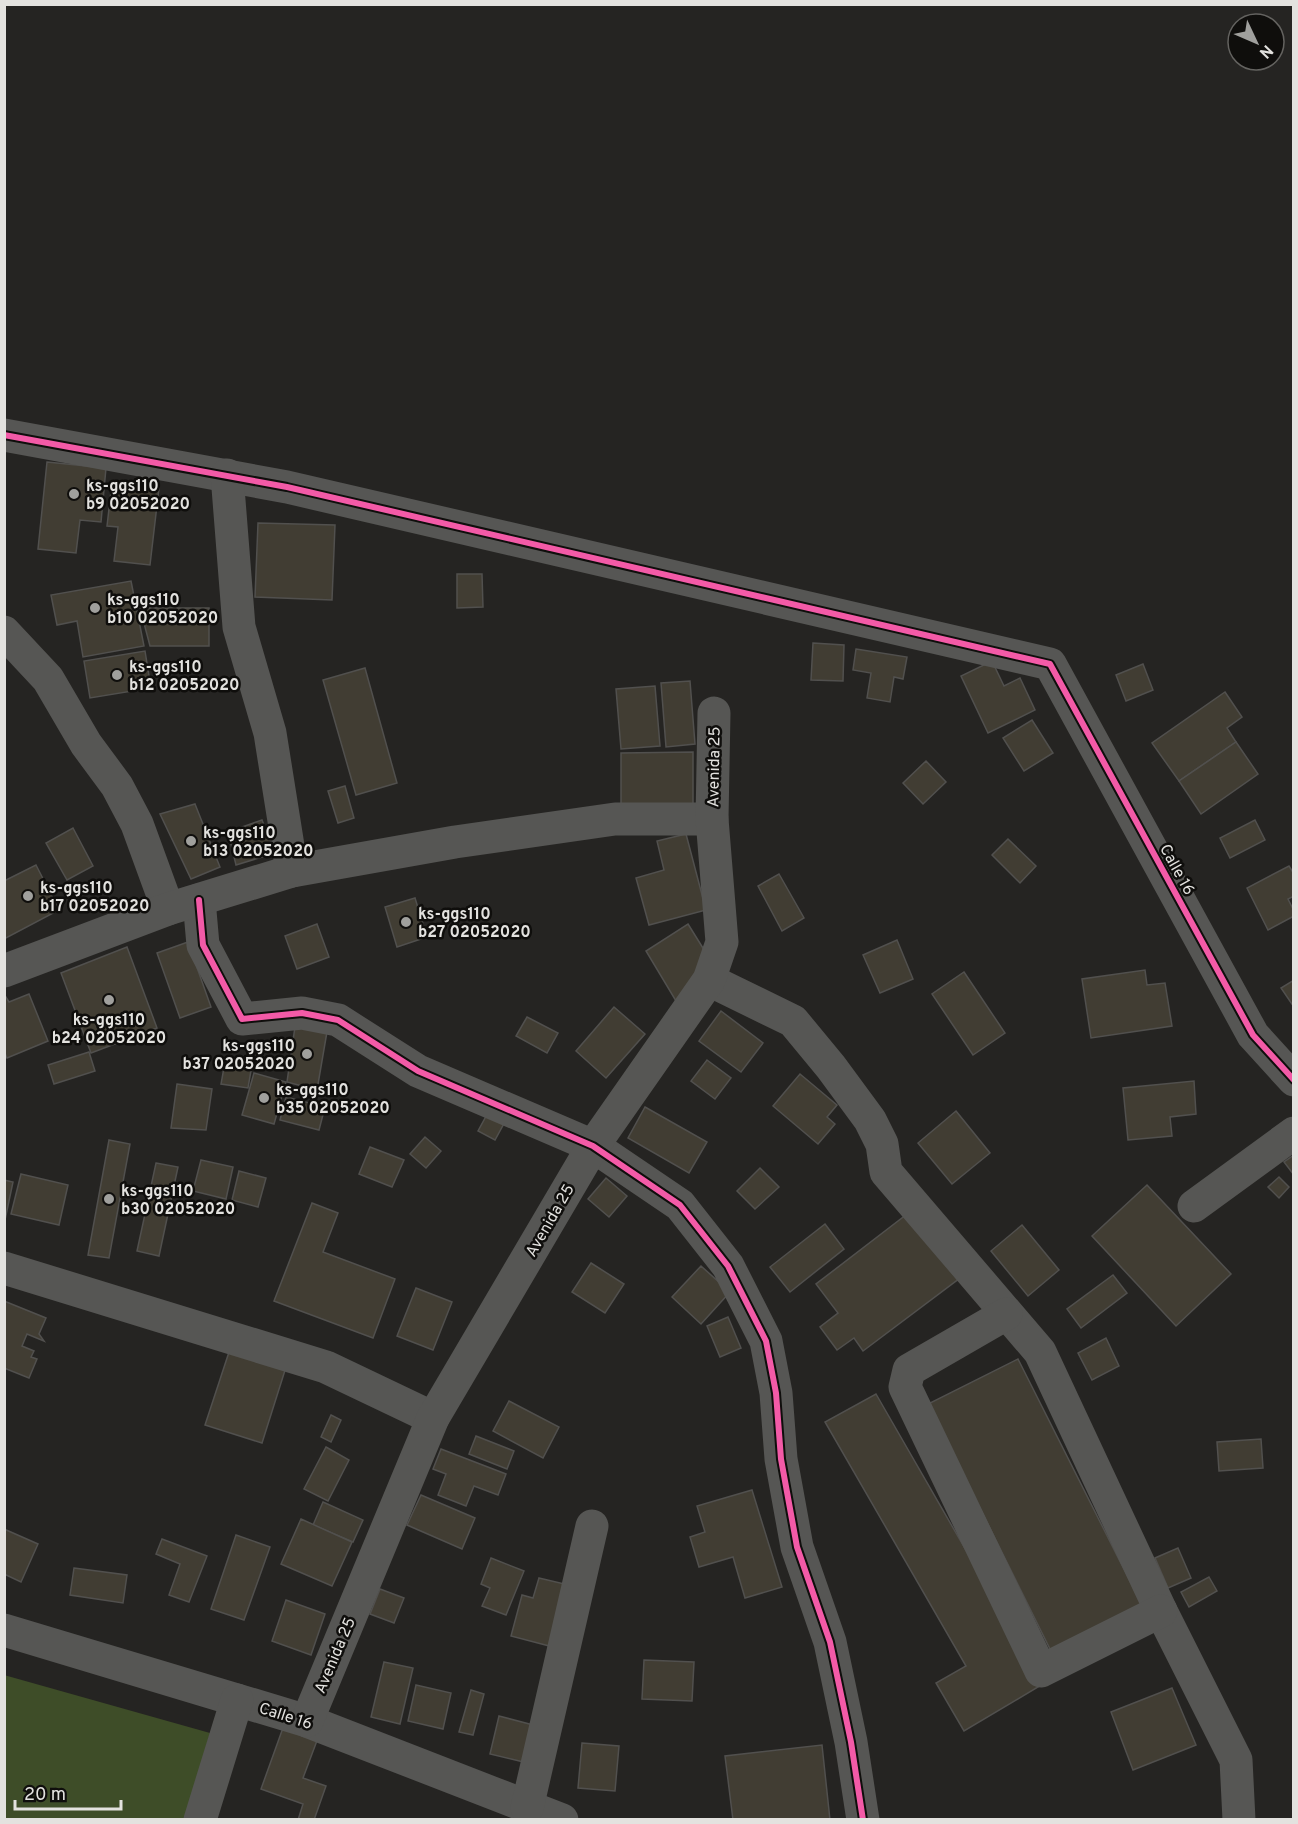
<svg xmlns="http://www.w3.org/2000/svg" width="1298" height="1824" font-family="Overpass,sans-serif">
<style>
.green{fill:#3e4d28}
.building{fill:#413d33;stroke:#51504e;stroke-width:1.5}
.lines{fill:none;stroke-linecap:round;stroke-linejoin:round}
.street{stroke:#565654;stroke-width:33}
.cycleway-casing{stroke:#0f0e0c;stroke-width:10}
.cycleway{stroke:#f35aa7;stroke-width:6}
.poi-dot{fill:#a0a09d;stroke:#0f0e0c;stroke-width:2}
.labels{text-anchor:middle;stroke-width:5;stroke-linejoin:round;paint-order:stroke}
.poi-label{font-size:16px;font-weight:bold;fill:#e3e2df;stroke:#0f0e0c;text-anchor:start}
.street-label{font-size:16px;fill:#e3e2df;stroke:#0f0e0c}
</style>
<rect width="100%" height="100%" fill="#252422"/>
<path class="green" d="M4,1675l206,58 -25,86h-180z"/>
<g class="building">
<path d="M47,462l59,6 -5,54 -21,-2 -4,33 -38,-4z"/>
<path d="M112,483l47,5 -9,77 -36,-4 4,-34 -11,-1z"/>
<path d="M258,523l77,2 -3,75 -77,-3z"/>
<path d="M457,574h25l1,33 -26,1z"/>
<path d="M131,581l13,65 -61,11 -6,-36 -20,4 -6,-30z"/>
<path d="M140,608h69v38h-59z"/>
<path d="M813,643l31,2 -1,36 -32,-1z"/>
<path d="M856,649l51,8 -4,22 -9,-2 -4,25 -23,-4 4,-25 -18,-3z"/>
<path d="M145,651l6,37 -61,10 -6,-37z"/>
<path d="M992,661l12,25 16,-8 15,32 -47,23 -27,-57z"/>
<path d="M1143,664l10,26 -27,11 -10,-26z"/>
<path d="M365,668l32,115 -41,12 -33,-115z"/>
<path d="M690,681l5,63 -29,3 -5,-64z"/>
<path d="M655,686l5,60 -39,3 -5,-60z"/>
<path d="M1225,692l17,25 -15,11 9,14 -57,39 -27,-38z"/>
<path d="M1032,720l21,33 -29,18 -21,-33z"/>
<path d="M1236,742l22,32 -57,40 -22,-33z"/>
<path d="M693,752v56h-72v-55z"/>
<path d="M926,761l20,21 -23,22 -20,-21z"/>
<path d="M345,786l9,32 -16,5 -10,-32z"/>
<path d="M195,804l25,63 -29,12 -31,-65z"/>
<path d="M262,820l13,33 -39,12 -8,-33z"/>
<path d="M1255,820l10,20 -35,18 -10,-20z"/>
<path d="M73,828l20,38 -26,14 -21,-37z"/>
<path d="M686,834l20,76 -57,15 -13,-47 28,-8 -7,-29z"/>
<path d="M1008,839l28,27 -16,17 -28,-28z"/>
<path d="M36,865l23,45 -55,29v-58z"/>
<path d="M1289,866l5,8v22l-6,3 6,12v5l-26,14 -21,-42z"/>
<path d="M779,874l25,44 -22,13 -24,-45z"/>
<path d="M415,898l12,39 -30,10 -12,-40z"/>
<path d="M317,924l12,33 -32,12 -12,-33z"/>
<path d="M688,924l23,37 -35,40 -30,-50z"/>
<path d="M897,940l16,39 -33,14 -17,-38z"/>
<path d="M188,942l23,65 -31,11 -23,-65z"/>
<path d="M127,947l30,81 -66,25 -30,-80z"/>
<path d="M1145,970l2,15 18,-2 7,43 -81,12 -9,-59z"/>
<path d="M964,972l41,61 -32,22 -41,-61z"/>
<path d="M1294,980v27l-13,-19z"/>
<path d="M4,994l5,8 20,-8 19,47 -41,17 -3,-7z"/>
<path d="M614,1007l31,27 -39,44 -30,-27z"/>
<path d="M721,1011l42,32 -22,29 -42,-31z"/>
<path d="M527,1017l31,16 -11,20 -31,-17z"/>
<path d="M296,1020l32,6 -11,64 -30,-8z"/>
<path d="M89,1052l6,19 -41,13 -6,-19z"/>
<path d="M253,1059l-5,29 -27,-4 4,-22z"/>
<path d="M707,1060l24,18 -16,21 -24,-18z"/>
<path d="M254,1073l32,9 -12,42 -32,-9z"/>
<path d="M800,1074l37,31 -10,12 8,7 -17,20 -45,-38z"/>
<path d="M1194,1081l2,33 -26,3 2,19 -44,4 -5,-52z"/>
<path d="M177,1084l35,5 -6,41 -35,-2z"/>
<path d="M286,1097l39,10 -6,23 -39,-10z"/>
<path d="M645,1107l62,35 -18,31 -61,-35z"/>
<path d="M490,1109l17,9 -12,22 -17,-9z"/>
<path d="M956,1111l34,42 -38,31 -34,-41z"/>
<path d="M425,1137l16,14 -15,17 -16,-14z"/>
<path d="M109,1140l21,4 -21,114 -21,-3z"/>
<path d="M370,1147l34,13 -12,27 -33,-13z"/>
<path d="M1294,1155v20l-10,-13z"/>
<path d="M201,1160l32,7 -7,32 -33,-8z"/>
<path d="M156,1163l22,4 -19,89 -22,-5z"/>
<path d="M760,1168l19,19 -24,22 -18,-18z"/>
<path d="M239,1171l27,7 -8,29 -26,-7z"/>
<path d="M21,1174l47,11 -9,40 -48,-11z"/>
<path d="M1279,1177l10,10 -10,11 -11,-11z"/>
<path d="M606,1178l21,18 -18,21 -21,-18z"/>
<path d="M4,1180l9,2 -8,38h-1z"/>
<path d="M1147,1185l84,89 -55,52 -84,-90z"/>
<path d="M312,1203l26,10 -15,39 72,27 -22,59 -99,-37z"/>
<path d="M911,1211l49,67 -97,73 -9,-13 -17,12 -17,-23 18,-14 -22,-29z"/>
<path d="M825,1224l19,25 -54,43 -20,-25z"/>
<path d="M1022,1225l37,45 -31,26 -37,-45z"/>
<path d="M591,1263l33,21 -19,29 -33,-21z"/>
<path d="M701,1266l29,26 -29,32 -29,-27z"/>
<path d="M1113,1275l14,18 -46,35 -14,-19z"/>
<path d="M416,1288l36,14 -19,48 -36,-14z"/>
<path d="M4,1301l42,17 -7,16 5,7 -17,-7 -5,12 12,5 -3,6 6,2 -8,19 -25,-10z"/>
<path d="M728,1317l13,31 -21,9 -13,-31z"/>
<path d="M1106,1338l13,28 -27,14 -14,-27z"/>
<path d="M231,1346l56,18 -25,79 -57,-18z"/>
<path d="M1018,1359l125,248 -91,46 -124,-249z"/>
<path d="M876,1394l167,290 -79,47 -28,-48 30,-17 -141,-244z"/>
<path d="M509,1401l50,26 -16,31 -50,-27z"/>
<path d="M331,1415l10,5 -10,22 -10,-5z"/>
<path d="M476,1436l38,15 -7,18 -38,-15z"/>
<path d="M1261,1439l2,29 -44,3 -2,-29z"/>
<path d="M326,1447l23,13 -21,41 -24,-12z"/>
<path d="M441,1449l65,25 -8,21 -24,-9 -8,20 -28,-11 8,-21 -13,-5z"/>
<path d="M752,1490l30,97 -37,11 -12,-41 -34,10 -9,-30 15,-5 -8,-26z"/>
<path d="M421,1495l54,23 -13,31 -55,-24z"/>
<path d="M323,1502l40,18 -10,22 -40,-17z"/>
<path d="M301,1519l51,23 -20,44 -51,-22z"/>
<path d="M4,1529l34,15 -17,38 -17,-8z"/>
<path d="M236,1535l34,12 -26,73 -33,-11z"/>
<path d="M162,1539l45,17 -18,46 -20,-7 11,-31 -24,-10z"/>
<path d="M1178,1548l13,30 -23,10 -13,-30z"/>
<path d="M491,1558l33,13 -18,44 -24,-9 8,-18 -9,-4z"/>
<path d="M74,1568l53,7 -4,28 -53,-8z"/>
<path d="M1209,1577l8,14 -28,16 -8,-15z"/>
<path d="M539,1578l34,8 -16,62 -46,-12 11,-41 11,3z"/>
<path d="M380,1589l24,9 -10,25 -24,-9z"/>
<path d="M286,1600l39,14 -14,41 -39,-14z"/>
<path d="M644,1660l50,2 -2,39 -50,-2z"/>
<path d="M384,1662l29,6 -13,56 -29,-7z"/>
<path d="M416,1685l35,8 -8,36 -35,-8z"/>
<path d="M1172,1688l24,57 -63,25 -22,-58z"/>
<path d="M471,1690l13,4 -11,41 -14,-3z"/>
<path d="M499,1716l42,11 -9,37 -42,-10z"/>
<path d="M284,1725l34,13 -15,40 23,8 -12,34h-16l5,-16 -42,-15z"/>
<path d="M582,1743l37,3 -4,45 -37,-3z"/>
<path d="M822,1745l8,75h-97l-8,-64z"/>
</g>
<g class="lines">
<g class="street">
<path d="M4,435l283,52 763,177 203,371 41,45"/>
<path d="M227,475l12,152 31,106 22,138"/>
<path d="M4,632l44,47 38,65 31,42 20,38 31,85"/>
<path d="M199,900l4,45 39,74 60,-6 36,7 80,51 175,75 87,59 48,61 38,75 10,52 5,66 16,88 33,95 21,100 12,78"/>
<path d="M4,971l164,-62 124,-38 163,-29 160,-23h97"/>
<path d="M709,980l84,41 38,46 39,53 12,24 4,28 154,180 121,259 75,149 3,60"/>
<path d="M1194,1206l100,-73"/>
<path d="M4,1268l322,99 107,51"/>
<path d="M1006,1314l-97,56 -4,17 136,284 120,-60"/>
<path d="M4,1630l303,91 255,99"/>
<path d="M307,1721l126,-303 160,-272 116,-166 13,-38 -10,-123 2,-106"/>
<path d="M527,1808l65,-282"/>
<path d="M200,1820l37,-120"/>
</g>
<defs>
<g id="cycleway">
<path d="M4,435l283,52 763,177 203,371 41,45"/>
<path d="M199,900l4,45 39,74 60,-6 36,7 80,51 175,75 87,59 48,61 38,75 10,52 5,66 16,88 33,95 21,100 12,78"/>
</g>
</defs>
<use href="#cycleway" class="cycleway-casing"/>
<use href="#cycleway" class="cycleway"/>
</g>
<g class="poi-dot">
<circle cx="74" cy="494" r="6"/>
<circle cx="95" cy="608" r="6"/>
<circle cx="117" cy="675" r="6"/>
<circle cx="191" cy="841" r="6"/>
<circle cx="28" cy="896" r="6"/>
<circle cx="406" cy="922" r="6"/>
<circle cx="109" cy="1000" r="6"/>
<circle cx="307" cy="1054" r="6"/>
<circle cx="264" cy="1098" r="6"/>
<circle cx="109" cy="1199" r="6"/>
</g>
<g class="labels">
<g class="poi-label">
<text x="86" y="491">ks-ggs110<tspan x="86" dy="18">b9 02052020</tspan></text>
<text x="107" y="605">ks-ggs110<tspan x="107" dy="18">b10 02052020</tspan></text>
<text x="129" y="672">ks-ggs110<tspan x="129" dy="18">b12 02052020</tspan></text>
<text x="203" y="838">ks-ggs110<tspan x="203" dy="18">b13 02052020</tspan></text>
<text x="40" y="893">ks-ggs110<tspan x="40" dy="18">b17 02052020</tspan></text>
<text x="418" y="919">ks-ggs110<tspan x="418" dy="18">b27 02052020</tspan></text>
<text x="109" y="1025" text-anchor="middle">ks-ggs110<tspan x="109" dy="18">b24 02052020</tspan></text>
<text x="295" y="1051" text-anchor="end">ks-ggs110<tspan x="295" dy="18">b37 02052020</tspan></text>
<text x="276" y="1095">ks-ggs110<tspan x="276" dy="18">b35 02052020</tspan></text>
<text x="121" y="1196">ks-ggs110<tspan x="121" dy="18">b30 02052020</tspan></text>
</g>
<g class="street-label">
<text transform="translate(713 767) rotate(-89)" y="6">Avenida 25</text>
<text transform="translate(1178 869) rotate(61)" y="6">Calle 16</text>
<text transform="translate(549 1220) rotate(-60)" y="6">Avenida 25</text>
<text transform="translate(334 1655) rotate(-67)" y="6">Avenida 25</text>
<text transform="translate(286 1715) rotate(18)" y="6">Calle 16</text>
</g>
</g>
<rect width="1298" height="1824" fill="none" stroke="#e3e2df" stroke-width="12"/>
<g transform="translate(1256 42) rotate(134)"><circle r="28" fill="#0f0e0c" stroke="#646360" stroke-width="1.5"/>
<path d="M0-4.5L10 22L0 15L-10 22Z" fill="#a0a09d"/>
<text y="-9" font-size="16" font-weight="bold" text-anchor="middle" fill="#e3e2df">N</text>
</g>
<path d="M15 1800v9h106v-9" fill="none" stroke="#e3e2df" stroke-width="3"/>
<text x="24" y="1800" font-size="18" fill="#e3e2df" stroke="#0f0e0c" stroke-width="4.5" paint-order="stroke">20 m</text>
</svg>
